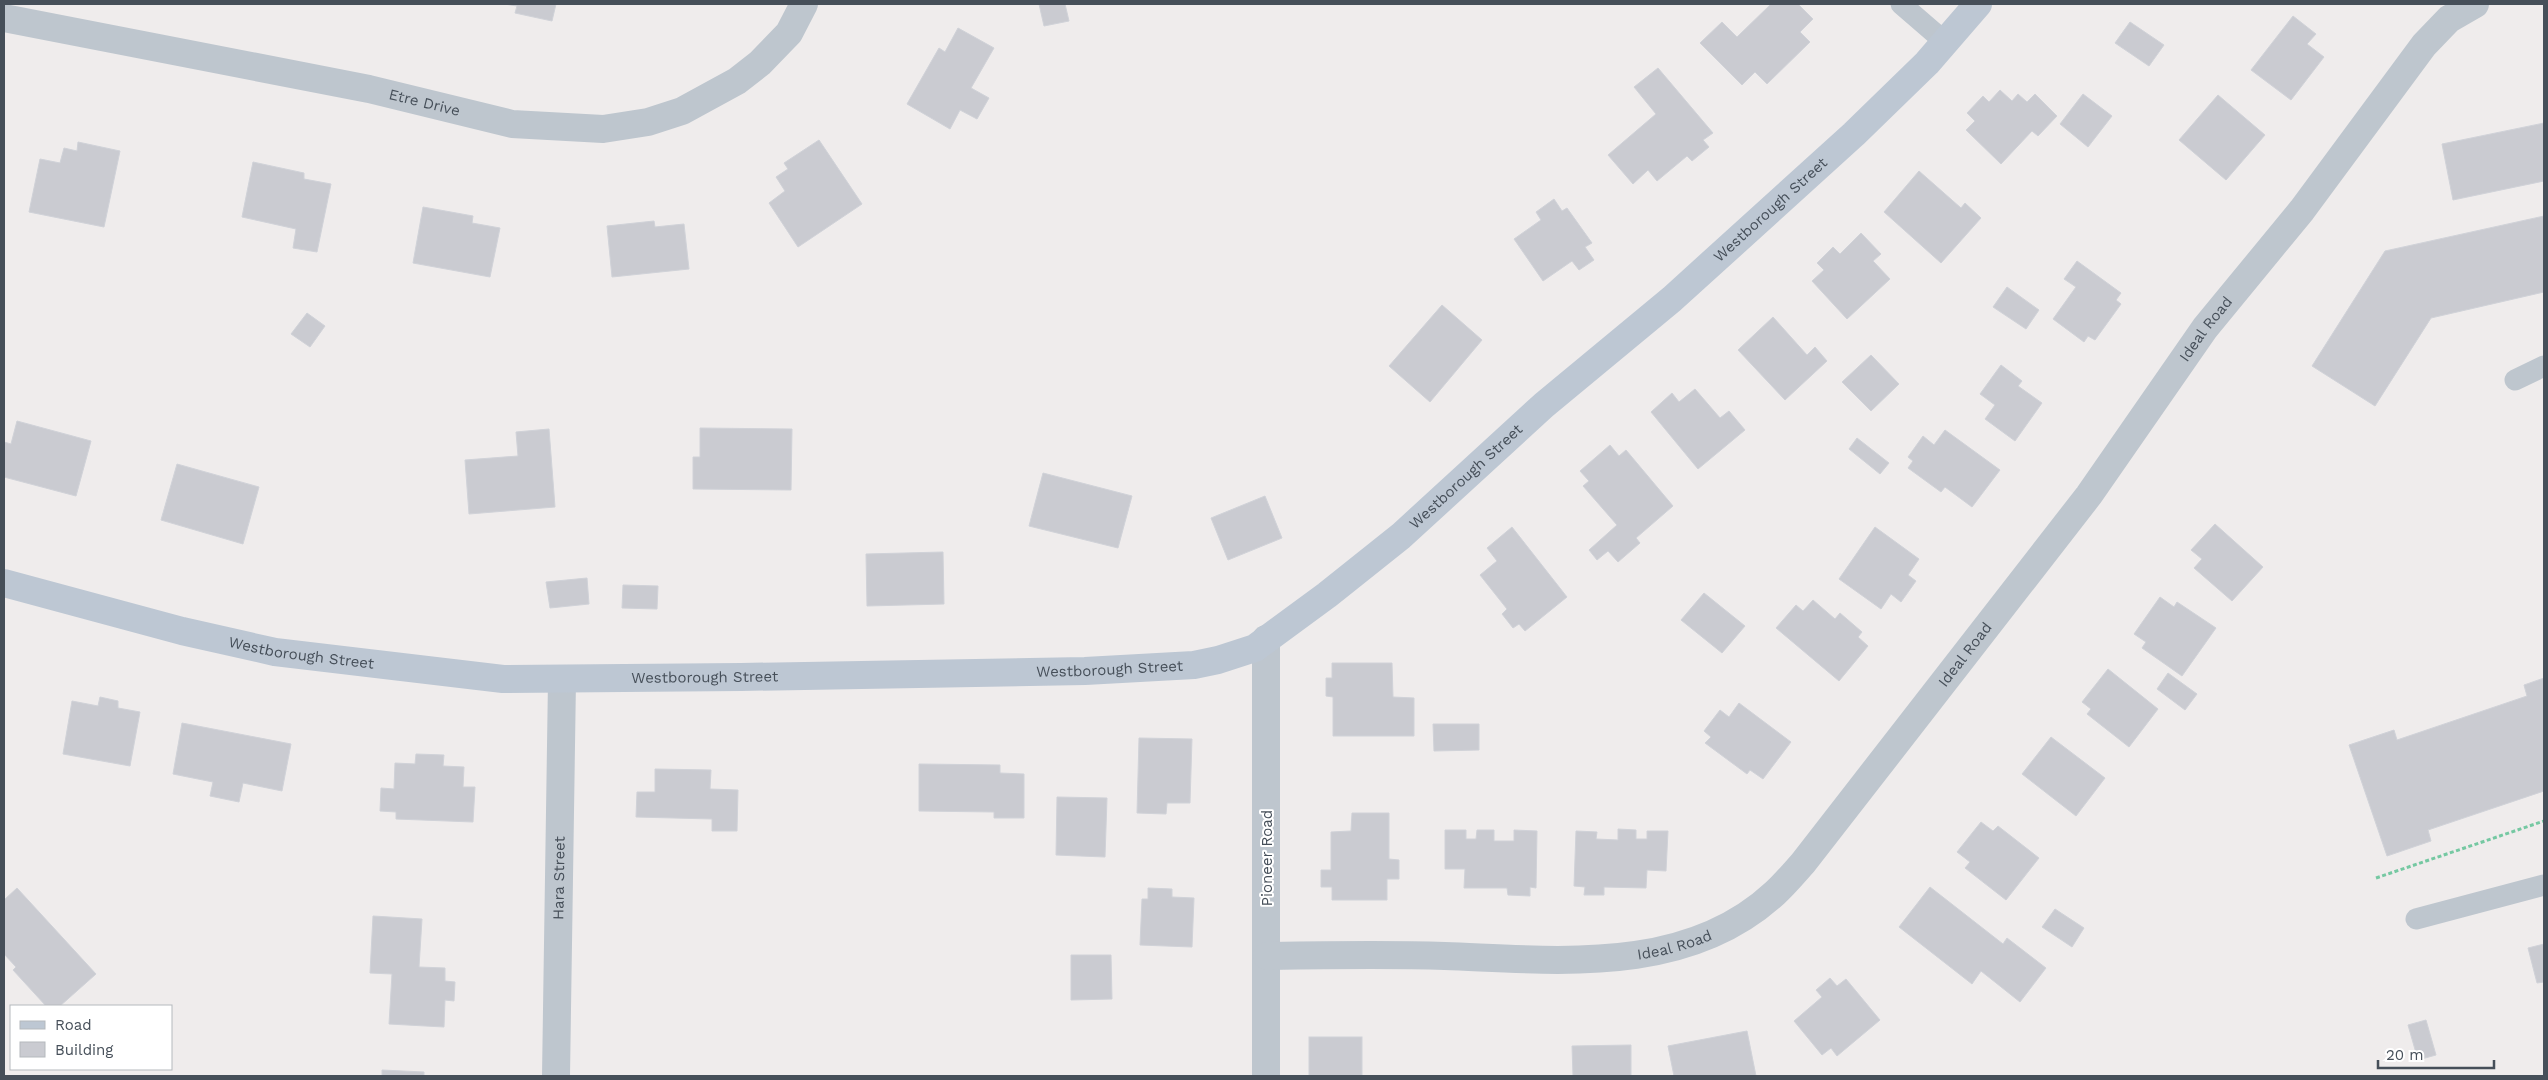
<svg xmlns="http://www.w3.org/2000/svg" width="2548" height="1080" font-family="'Work Sans',sans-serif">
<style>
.building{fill:#cacbd1;stroke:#d0d2d8}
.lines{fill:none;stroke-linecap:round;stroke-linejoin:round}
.path{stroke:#75c8a2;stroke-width:3;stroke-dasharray:4 2.5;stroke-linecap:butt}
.lane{stroke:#bec6ce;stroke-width:21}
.street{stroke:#bec6ce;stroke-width:28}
.secondary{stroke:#bdc7d3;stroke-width:28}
.labels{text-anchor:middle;stroke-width:4;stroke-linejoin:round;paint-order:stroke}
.street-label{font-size:15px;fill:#464f59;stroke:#fff}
</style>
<rect width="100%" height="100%" fill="#efecec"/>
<g class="building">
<path d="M504,4h52l-4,17 -37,-8 2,-7z"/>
<path d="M1039,4h26l4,17 -25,5z"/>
<path d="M1771,4h27l15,15 -13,13 10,10 -43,42 -12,-12 -13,13 -42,-42 22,-21 15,15z"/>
<path d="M2293,16l23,18 -9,10 17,13 -33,43 -40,-30z"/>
<path d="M2130,22l34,23 -15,21 -34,-23z"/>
<path d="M958,28l36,20 -23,40 18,10 -12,21 -17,-9 -10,19 -43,-25 32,-56 6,4z"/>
<path d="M1658,68l55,65 -10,7 6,7 -17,14 -5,-5 -30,25 -9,-11 -15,14 -25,-29 48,-41 -22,-27z"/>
<path d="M2000,90l12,11 6,-7 9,8 8,-8 22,22 -19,20 -6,-5 -31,33 -35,-34 9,-9 -8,-8 16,-17 6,6z"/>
<path d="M2083,94l29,22 -24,31 -28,-23z"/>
<path d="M2218,95l47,40 -39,45 -47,-40z"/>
<path d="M2544,123v58l-91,19 -11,-56z"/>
<path d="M819,140l43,64 -64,43 -29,-44 16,-12 -9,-14 12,-8 -4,-6z"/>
<path d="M78,142l42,9 -16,76 -75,-15 11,-53 20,4 4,-15 13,3z"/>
<path d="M253,162l51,11v6l27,5 -14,68 -24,-4 3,-19 -54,-12z"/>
<path d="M1919,171l42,37 4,-5 16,15 -40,45 -57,-51z"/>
<path d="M1554,199l8,12 5,-3 25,35 -7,4 9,13 -15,10 -7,-9 -29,20 -29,-42 27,-19 -5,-8z"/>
<path d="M423,207l50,9 -1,7 28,5 -10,49 -77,-14z"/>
<path d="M2544,216v76l-113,26 -56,88 -63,-40 73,-115z"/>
<path d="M654,221l1,6 29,-3 5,45 -77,8 -5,-51z"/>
<path d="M1861,233l20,21 -8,7 17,18 -43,40 -35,-38 12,-11 -7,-7 16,-16 7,7z"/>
<path d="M2077,261l44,32 -5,7 5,4 -26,36 -7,-4 -4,6 -31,-23 23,-32 -12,-8z"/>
<path d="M2007,287l32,23 -13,19 -33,-22z"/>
<path d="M1442,305l40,35 -52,62 -41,-36z"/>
<path d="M307,313l18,13 -15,21 -19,-13z"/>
<path d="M1773,317l34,38 8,-8 12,14 -42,39 -47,-50z"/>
<path d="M1871,355l28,29 -28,27 -29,-29z"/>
<path d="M2001,365l21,16 -4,5 24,17 -27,38 -30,-22 10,-14 -15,-11z"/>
<path d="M1695,389l25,29 9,-7 16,19 -47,39 -47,-57 21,-19 7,9z"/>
<path d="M17,421l74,20 -15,55 -72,-19v-35l7,2z"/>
<path d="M700,428l92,1 -1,61 -98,-1v-32h7z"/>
<path d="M549,429l6,78 -86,7 -4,-54 53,-4 -2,-24z"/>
<path d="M1945,430l55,40 -28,37 -27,-20 -4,5 -33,-24 5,-7 -5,-4 15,-21 11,9z"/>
<path d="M1857,438l32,25 -9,11 -31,-25z"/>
<path d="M1610,445l9,11 7,-6 47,56 -37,32 4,5 -22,19 -10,-11 -11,9 -8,-10 28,-25 -34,-39 6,-5 -9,-10z"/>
<path d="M177,464l82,23 -16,57 -82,-24z"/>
<path d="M1043,473l89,23 -14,52 -89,-22z"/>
<path d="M1265,496l17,42 -54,22 -17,-42z"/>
<path d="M2215,524l48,43 -31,34 -38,-33 8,-9 -11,-9z"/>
<path d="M1512,527l55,70 -42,34 -6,-7 -6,4 -11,-14 5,-5 -27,-34 17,-14 -10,-13z"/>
<path d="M1875,527l44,32 -11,16 8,6 -15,21 -10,-8 -10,15 -42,-30z"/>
<path d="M943,552l1,52 -77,2 -1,-52z"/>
<path d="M587,578l2,26 -39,4 -4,-26z"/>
<path d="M623,585l35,1 -1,23 -35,-1z"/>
<path d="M1704,593l41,33 -23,27 -41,-33z"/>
<path d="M2160,597l14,10 3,-5 39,26 -34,48 -40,-28 4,-6 -12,-8z"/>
<path d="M1813,600l22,19 5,-6 22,19 -4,5 10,9 -29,35 -63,-53 20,-23 7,6z"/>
<path d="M1332,663h60l1,34 21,1v38h-81v-39l-7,-1v-18h6z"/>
<path d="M2108,669l50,40 -29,38 -42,-33 4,-5 -9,-7z"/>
<path d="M2168,673l29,21 -12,16 -28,-21z"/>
<path d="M2544,678v113l-116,39 3,11 -44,15 -38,-111 45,-15 3,10 130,-44 -3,-11z"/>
<path d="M100,697l18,4v7l22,4 -10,54 -67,-12 9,-53 26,5z"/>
<path d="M1739,703l52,39 -28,37 -13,-9 -3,4 -42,-31 6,-6 -7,-6 16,-21 9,7z"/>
<path d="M182,723l109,21 -9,47 -39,-8 -4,19 -29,-6 3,-14 -40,-8z"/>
<path d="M1433,724h46v26l-45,1z"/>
<path d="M2051,737l54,41 -29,38 -54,-42z"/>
<path d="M1139,738l53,1 -2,64h-23l-1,11 -29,-1z"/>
<path d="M416,754l28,1 -1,11 21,1 -1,20h12l-2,35 -77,-3v-7l-16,-1 1,-23 13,1 1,-26 20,1z"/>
<path d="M919,764l81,1v8l24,1v44h-30v-6l-75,-1z"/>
<path d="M655,769l56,1 -1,19 28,1 -1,41h-25v-12l-76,-2 1,-25h18z"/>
<path d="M1057,797l50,1 -2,59 -49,-2z"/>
<path d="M1352,813h37v46l10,1v19h-12v21h-55v-13h-11v-17h10v-38l20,-1z"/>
<path d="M1981,822l12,9 5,-5 41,32 -33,42 -41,-32 5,-6 -13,-10z"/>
<path d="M1618,829l18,1v9h11v-8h21l-2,40 -19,-1 -1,18 -42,-1v8h-20l1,-8 -11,-1 2,-55 21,1 -1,7 22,1z"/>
<path d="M1445,830h21v9h10l1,-9h17v11h20v-11l23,1 -1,57 -6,-1v9l-22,-1 -1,-7h-43l1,-19h-20z"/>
<path d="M1930,887l73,57 4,-6 39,30 -26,34 -39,-31 -9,13 -73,-57z"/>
<path d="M17,888l79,86 -36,32h-14l-33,-36 3,-3 -12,-13v-54z"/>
<path d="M1148,888l24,1v8l22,1 -2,49 -52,-2 2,-46h6z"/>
<path d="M2055,909l29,19 -12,19 -30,-20z"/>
<path d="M373,916l49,3 -3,48 26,1v13l10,1 -1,19 -9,-1 -1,27 -55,-3 3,-50 -22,-1z"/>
<path d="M2544,944v38l-7,1 -9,-35z"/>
<path d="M1071,955h40l1,44 -41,1z"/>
<path d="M1830,978l7,8 9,-7 34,41 -43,36 -6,-8 -9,7 -28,-34 28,-24 -6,-7z"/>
<path d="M2426,1020l10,35 -18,5 -10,-35z"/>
<path d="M1747,1031l9,45h-82l-6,-30z"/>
<rect x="1309" y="1037" width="53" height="39"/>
<path d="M1631,1045v31h-58l-1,-30z"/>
<path d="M382,1070l42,2v4h-42z"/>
</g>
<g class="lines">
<path class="path" d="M2376,878l168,-57"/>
<g class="lane">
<path d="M1901,4l44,38"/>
<path d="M2515,380l29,-14"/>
<path d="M2416,919l128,-34"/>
</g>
<g class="street">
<path id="s1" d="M4,18l365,71 143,35 91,5 45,-7 34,-11 55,-30 23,-18 29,-30 15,-29"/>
<path d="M1266,639v437"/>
<path id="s2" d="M1267,956c59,-1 119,-2 178,0 111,4 241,20 330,-63 10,-9 19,-20 28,-30l286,-368 116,-167 97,-118 122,-165 25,-26 26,-15"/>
<path id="s3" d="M556,1076l6,-396"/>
</g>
<path class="secondary" id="s4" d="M4,583l178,48 93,21 228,27 238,-2 344,-6 109,-6 24,-5 37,-12 72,-53 74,-59 143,-131 128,-106 182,-165 73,-71 51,-59"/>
</g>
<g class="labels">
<g class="street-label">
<text dy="5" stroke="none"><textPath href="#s1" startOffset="429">Etre Drive</textPath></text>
<text dy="5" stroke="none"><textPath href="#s4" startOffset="1941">Westborough Street</textPath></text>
<text dy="5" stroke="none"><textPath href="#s2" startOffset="1234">Ideal Road</textPath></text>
<text dy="5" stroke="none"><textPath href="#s4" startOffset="1536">Westborough Street</textPath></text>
<text dy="5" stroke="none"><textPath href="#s4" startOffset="306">Westborough Street</textPath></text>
<text dy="5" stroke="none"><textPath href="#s2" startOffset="829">Ideal Road</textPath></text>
<text dy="5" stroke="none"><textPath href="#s4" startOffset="1116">Westborough Street</textPath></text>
<text dy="5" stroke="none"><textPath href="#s4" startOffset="711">Westborough Street</textPath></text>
<text transform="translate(1267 858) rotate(-90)" y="5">Pioneer Road</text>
<text dy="5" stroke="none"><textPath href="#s3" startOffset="198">Hara Street</textPath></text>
<text dy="5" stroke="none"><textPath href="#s2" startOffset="409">Ideal Road</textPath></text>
</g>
</g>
<rect width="2548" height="1080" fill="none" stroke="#464f59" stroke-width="10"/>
<rect x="10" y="1005" width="162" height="65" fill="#ffffff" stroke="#b5b9bd"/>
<rect x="20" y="1021" width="25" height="8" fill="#bdc7d3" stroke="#b5b9bd"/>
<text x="55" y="1030" font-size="15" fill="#464f59">Road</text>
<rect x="20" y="1042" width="25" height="15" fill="#cacbd1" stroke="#b5b9bd"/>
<text x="55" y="1055" font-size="15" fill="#464f59">Building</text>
<path d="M2378 1060v8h116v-8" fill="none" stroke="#464f59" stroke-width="2.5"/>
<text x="2386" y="1060" font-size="15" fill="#464f59" stroke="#ffffff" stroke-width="4" paint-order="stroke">20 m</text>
</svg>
